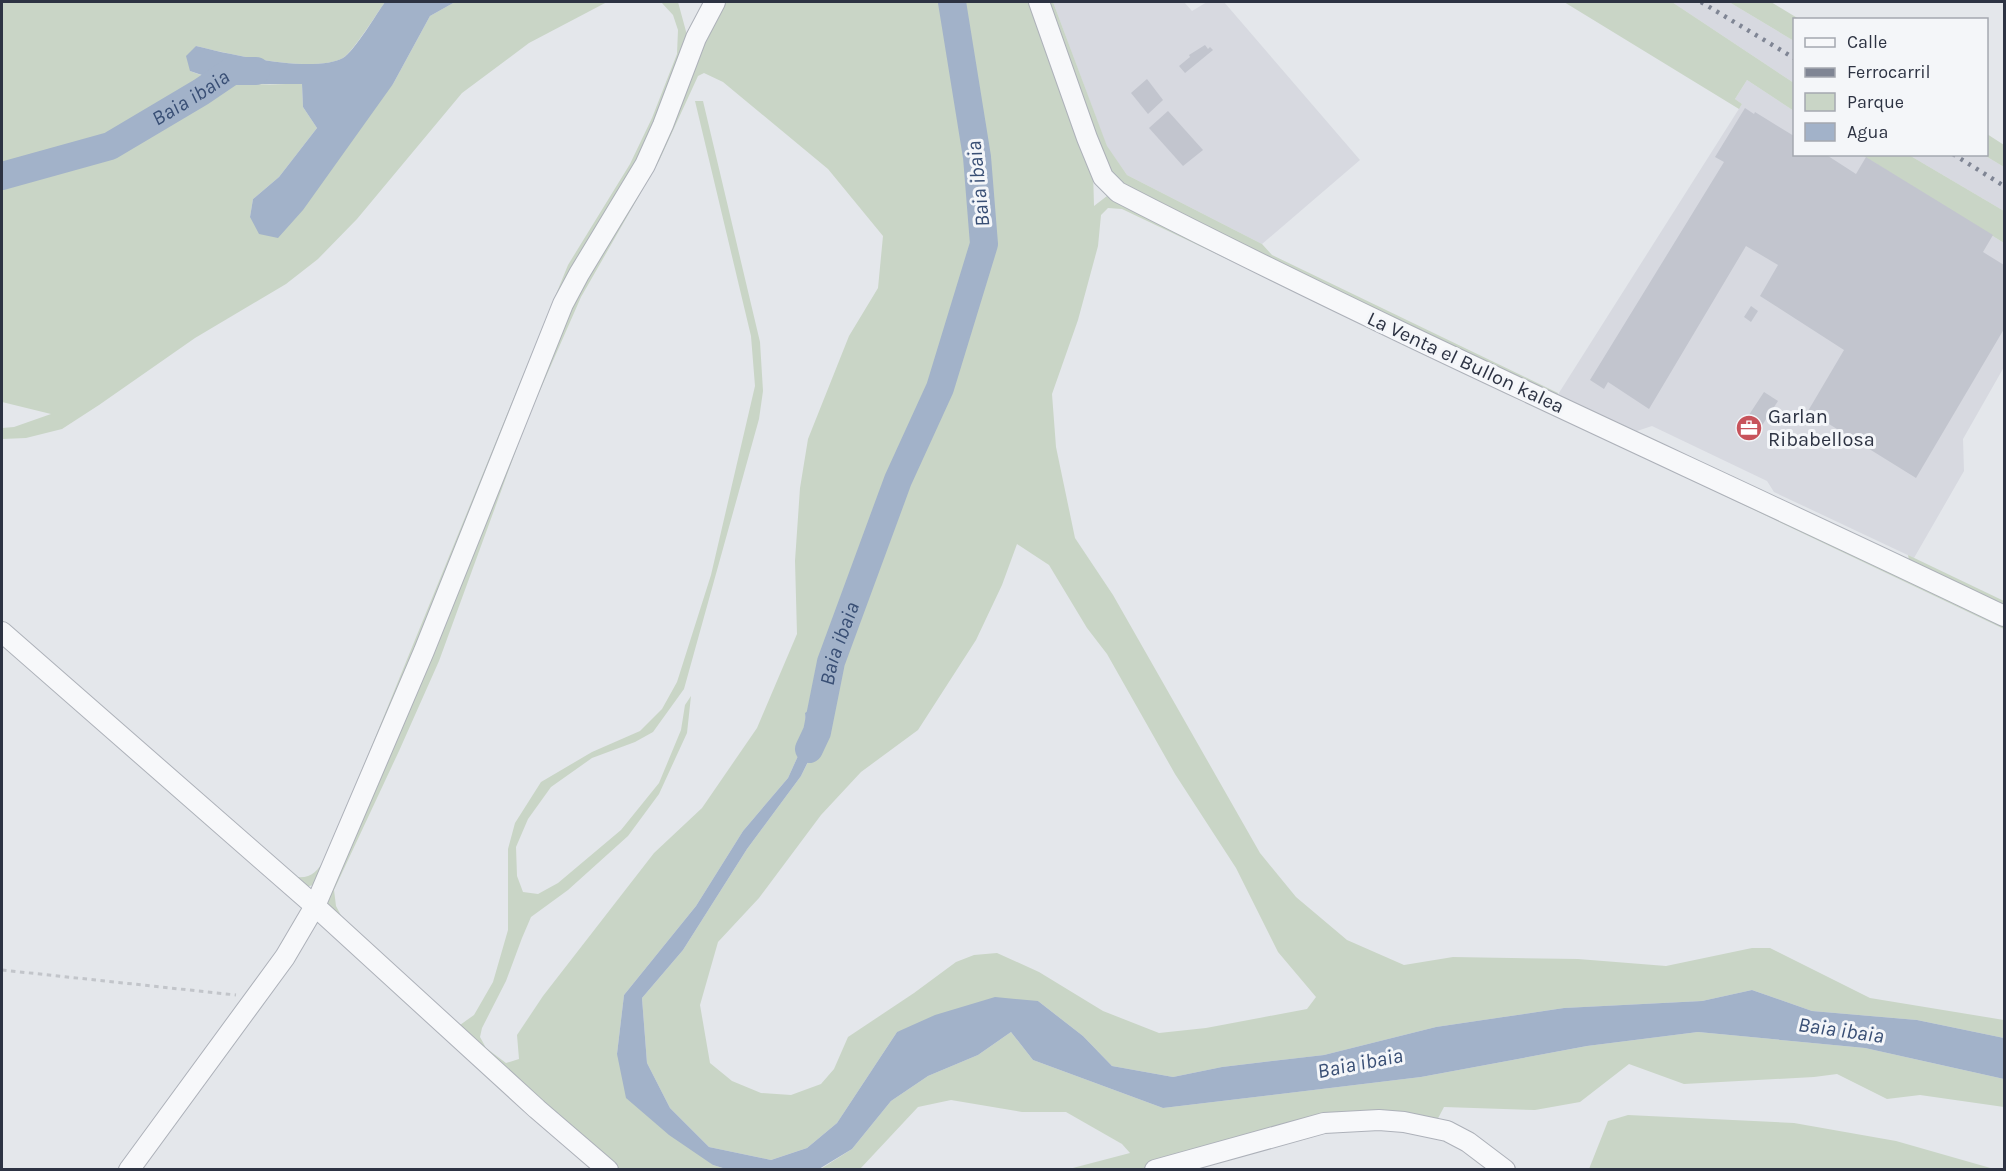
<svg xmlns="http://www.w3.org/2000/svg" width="2006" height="1171" font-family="Karla,sans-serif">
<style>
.built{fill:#d7d9e0}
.green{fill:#c9d5c6;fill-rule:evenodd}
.water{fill:#a2b2c9}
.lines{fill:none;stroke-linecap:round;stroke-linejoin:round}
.river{stroke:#a2b2c9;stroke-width:28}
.building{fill:#c2c5ce}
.minor-casing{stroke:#adb1b9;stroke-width:22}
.path{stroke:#c2c5ca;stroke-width:3;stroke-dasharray:4.5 4.5;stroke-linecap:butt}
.minor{stroke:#f7f8fa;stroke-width:20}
.rail{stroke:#7f8594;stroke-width:4.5;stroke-dasharray:3 6;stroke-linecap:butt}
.labels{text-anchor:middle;stroke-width:6;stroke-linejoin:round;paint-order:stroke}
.street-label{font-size:20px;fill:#2d3343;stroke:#f4f6f9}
.poi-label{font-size:20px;fill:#2d3343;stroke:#f4f6f9;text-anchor:start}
.water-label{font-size:21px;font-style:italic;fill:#394f75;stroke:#f4f6f9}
</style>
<rect width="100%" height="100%" fill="#e4e7eb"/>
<g class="built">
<path d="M1053,2h131l8,9 15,-9h17l136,158 -98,84 -135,-69 -20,-28z"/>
<path d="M1672,2h57l65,39v42z"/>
<path d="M1747,80l47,31v43l68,1 142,88v124l-41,72 1,32 -50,87 -140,-66 -7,-11 -115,-55 -15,5 -80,-35 185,-292 -7,-5z"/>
<path d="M1909,155h75l20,12v44z"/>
</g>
<g class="green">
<path d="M2,2h383c-8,11 -32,50 -42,56 -29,16 -115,-4 -147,-12l-6,25c36,14 74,15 112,12l1,24 14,21 -38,49 -26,22 -3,18 143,-133 37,-68 25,-14h152l-78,41 -67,50 -105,126 -39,40 -32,25 -91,54 -96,67 -37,24 -36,9 -24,1v-11l12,-1 37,-13 -49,-12v-217l54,-10 9,-27 -23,10 -40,7z"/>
<path d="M661,2h17l9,33 -9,31 -31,82 -67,110 -262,626 -17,4 -299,-262v-6l288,256c20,4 25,-2 36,-18l242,-593 62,-101 22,-46 25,-64 1,-24 -5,-15z"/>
<path d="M724,2h308l61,168 1,36 13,-10 897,428v5l-882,-420 -14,-1 -7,7 -3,31 -20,74 -26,74 4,53 19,91 38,57 147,258 36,44 51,43 57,25 49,-8 125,2 88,7 86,-18h18l100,50 134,22v18l-87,-18 -105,-9 -60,-21 -50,11 -138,7 -128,19 -112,28 -102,12 -49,10 -61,-11 -29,-30 -45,-35 -141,31 -60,91 -30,25 -36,12 -62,-13 -39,-39 -23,-45 -5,-65 41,-48 64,-101 54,-73 26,-52 -22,-11 2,23 -19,42 -45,53 -47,75 -72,89 -7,59 96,111 13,4h-111l-289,-262 1,-16 212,-517 167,-341zM704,73l19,9 105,87 55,67 -5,52 -29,48 -41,103 -8,49 -5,73 2,73 -40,94 -55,80 -48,45 -111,143 -26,39 2,24 -13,4 -20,-15 -6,-11 2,-9 24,-47 16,-43 9,-21 37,-27 60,-54 31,-42 28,-61 4,-37 -6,9 -4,25 -22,53 -38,47 -63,53 -20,11 -15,-2 -6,-16 -1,-29 12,-28 23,-32 41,-29 43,-16 18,-10 31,-43 75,-270 4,-28 -3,-49 -57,-241h-8l56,235 4,50 -44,189 -34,107 -15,27 -22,22 -48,21 -51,30 -26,41 -7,26v81l-15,52 -19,33 -14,10 -60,-51 -55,-51 -9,-17 -2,-16 65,-139 40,-90 88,-241 54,-123 78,-136 39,-85zM1017,544l32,21 38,63 20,26 68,120 61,94 42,84 38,45 -9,12 -101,19 -47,5 -56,-22 -64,-39 -42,-19 -23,2 -18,7 -42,31 -66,44 -14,32 -13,15 -30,11 -30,-2 -29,-12 -22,-18 -10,-58 18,-63 41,-44 62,-83 40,-43 57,-42 58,-90 26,-55z"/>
<path d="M1047,2h6l54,144 20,29 135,69 10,11 286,138 -1,3 -423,-201 -23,-21 -11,-19z"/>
<path d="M1564,2h108l122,81v28l-47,-31 -12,19 7,5 -3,5z"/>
<path d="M1729,2h42l28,17 -5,1v21z"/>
<path d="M1987,134l17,11v22l-20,-12 2,-1z"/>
<path d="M1862,155h47l95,56v32z"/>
<path d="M1908,555l96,46v6l-95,-47z"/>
<path d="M1011,1032l22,28 130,48 258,-31 166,-31 111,-14 167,16 139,31v28l-84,-12 -33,4 -50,-25 -23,3 -130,7 -55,-20 -49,38 -45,8 -91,-3 -9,17 -120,-4 -177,50 -69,-1 61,-16 -8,-9 -56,-32h-44l-71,-12 -33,7 -58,62 -41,1 33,-21 39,-48 37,-25 50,-21z"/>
<path d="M1628,1115l166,8 102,18 98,28h-405l19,-48z"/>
</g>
<g class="water">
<path d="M385,2h70l-25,14 -37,68 -90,126 -25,28 -19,-4 -9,-17 3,-18 26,-22 38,-49 -14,-21 -1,-23c-41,0 -72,2 -112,-13l-4,-15 10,-10c32,8 117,28 147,12 11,-6 34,-45 42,-56z"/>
<path d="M65,148l18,3 2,10 -29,14 -54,10v-20l40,-7z"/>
<path d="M817,705l10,18 -26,53 -54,73 -64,101 -41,48 5,65 23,45 39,39 62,13 36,-12 30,-25 60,-91 38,-17 60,-18 43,4 45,35 29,30 61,11 49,-10 102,-12 112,-28 128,-19 138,-7 50,-11 60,21 105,9 87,18v41l-139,-31 -167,-16 -111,14 -166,31 -258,31 -130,-48 -22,-28 -33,23 -50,21 -37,25 -39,48 -33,20h-93l-13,-4 -44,-30 -43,-37 -9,-44 7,-59 72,-89 47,-75 45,-53 19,-42 -2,-23z"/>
</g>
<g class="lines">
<g class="river">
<path id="s1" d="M2,176l108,-30 91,-54 31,-21h24"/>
<path id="s2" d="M809,749l8,-17 14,-70 67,-182 42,-92 44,-144 -7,-87 -25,-155"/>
</g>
</g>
<g class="building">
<path d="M1205,45l3,4 2,-2 3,3 -28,23 -6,-7 11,-9 -1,-2z"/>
<path d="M1147,79l16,21 -15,14 -17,-21z"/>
<path d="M1745,108l9,6 1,-2 39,24v18h31l31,20 10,-17 127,78 -10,17 21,13v64l-88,149 -108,-67 36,-61 -84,-54 18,-31 -32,-19 -97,163 -41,-27 -4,7 -14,-9 134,-218 -9,-5z"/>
<path d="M1168,111l35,39 -20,16 -34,-38z"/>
<path d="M1751,306l7,5 -7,11 -7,-5z"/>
<path d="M1764,392l14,9 -23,35 -14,-9z"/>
</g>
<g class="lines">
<defs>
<g id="minor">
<path d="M1039,2l48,136 16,39 15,15c291,150 591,282 886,424"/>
<path d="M2,632l313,274 222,203 71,61"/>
<path d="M129,1170l156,-213 30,-51 109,-255 139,-347 16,-30 66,-109 18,-40 33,-87 19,-36"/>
<path d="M1155,1170l169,-47 55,-3 25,2 43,9 21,11 37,28"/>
</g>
</defs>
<use href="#minor" class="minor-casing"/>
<path class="path" d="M2,970l234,25"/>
<use href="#minor" class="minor"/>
<g class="rail">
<path d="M1701,2l93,56"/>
<path d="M1953,154l51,32"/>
</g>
</g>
<defs>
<symbol id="office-disc" viewBox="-11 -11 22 22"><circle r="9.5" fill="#c7535b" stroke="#f4f6f9"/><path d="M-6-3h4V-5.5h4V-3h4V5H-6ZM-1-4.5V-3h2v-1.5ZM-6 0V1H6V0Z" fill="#fff"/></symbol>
</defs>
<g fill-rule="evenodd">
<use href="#office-disc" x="1734" y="413" width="30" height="30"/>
</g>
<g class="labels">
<g class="street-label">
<text transform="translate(1466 362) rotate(25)" y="7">La Venta el Bullon kalea</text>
</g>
<g class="poi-label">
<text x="1768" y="423">Garlan<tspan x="1768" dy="23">Ribabellosa</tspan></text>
</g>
<g class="water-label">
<text dy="7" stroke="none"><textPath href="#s1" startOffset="206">Baia ibaia</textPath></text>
<text transform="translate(978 184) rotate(-96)" y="7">Baia ibaia</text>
<text dy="7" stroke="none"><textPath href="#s2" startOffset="110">Baia ibaia</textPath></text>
<text transform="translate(1841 1030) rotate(8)" y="7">Baia ibaia</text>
<text transform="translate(1360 1063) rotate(-11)" y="7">Baia ibaia</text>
</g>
</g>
<rect width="2006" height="1171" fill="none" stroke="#2d3343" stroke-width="6"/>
<rect x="1793" y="18" width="195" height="138" fill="#f4f6f9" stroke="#a4a8b0" stroke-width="1.5"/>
<rect x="1805" y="38" width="30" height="9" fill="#f7f8fa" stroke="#a4a8b0" stroke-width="1.5"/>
<text x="1847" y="48" font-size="18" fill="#2d3343">Calle</text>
<rect x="1805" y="68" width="30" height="9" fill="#7f8594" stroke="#a4a8b0" stroke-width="1.5"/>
<text x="1847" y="78" font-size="18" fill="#2d3343">Ferrocarril</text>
<rect x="1805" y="93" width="30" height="18" fill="#c9d5c6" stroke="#a4a8b0" stroke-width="1.5"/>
<text x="1847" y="108" font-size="18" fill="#2d3343">Parque</text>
<rect x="1805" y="123" width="30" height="18" fill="#a2b2c9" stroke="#a4a8b0" stroke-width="1.5"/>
<text x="1847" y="138" font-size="18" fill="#2d3343">Agua</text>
</svg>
